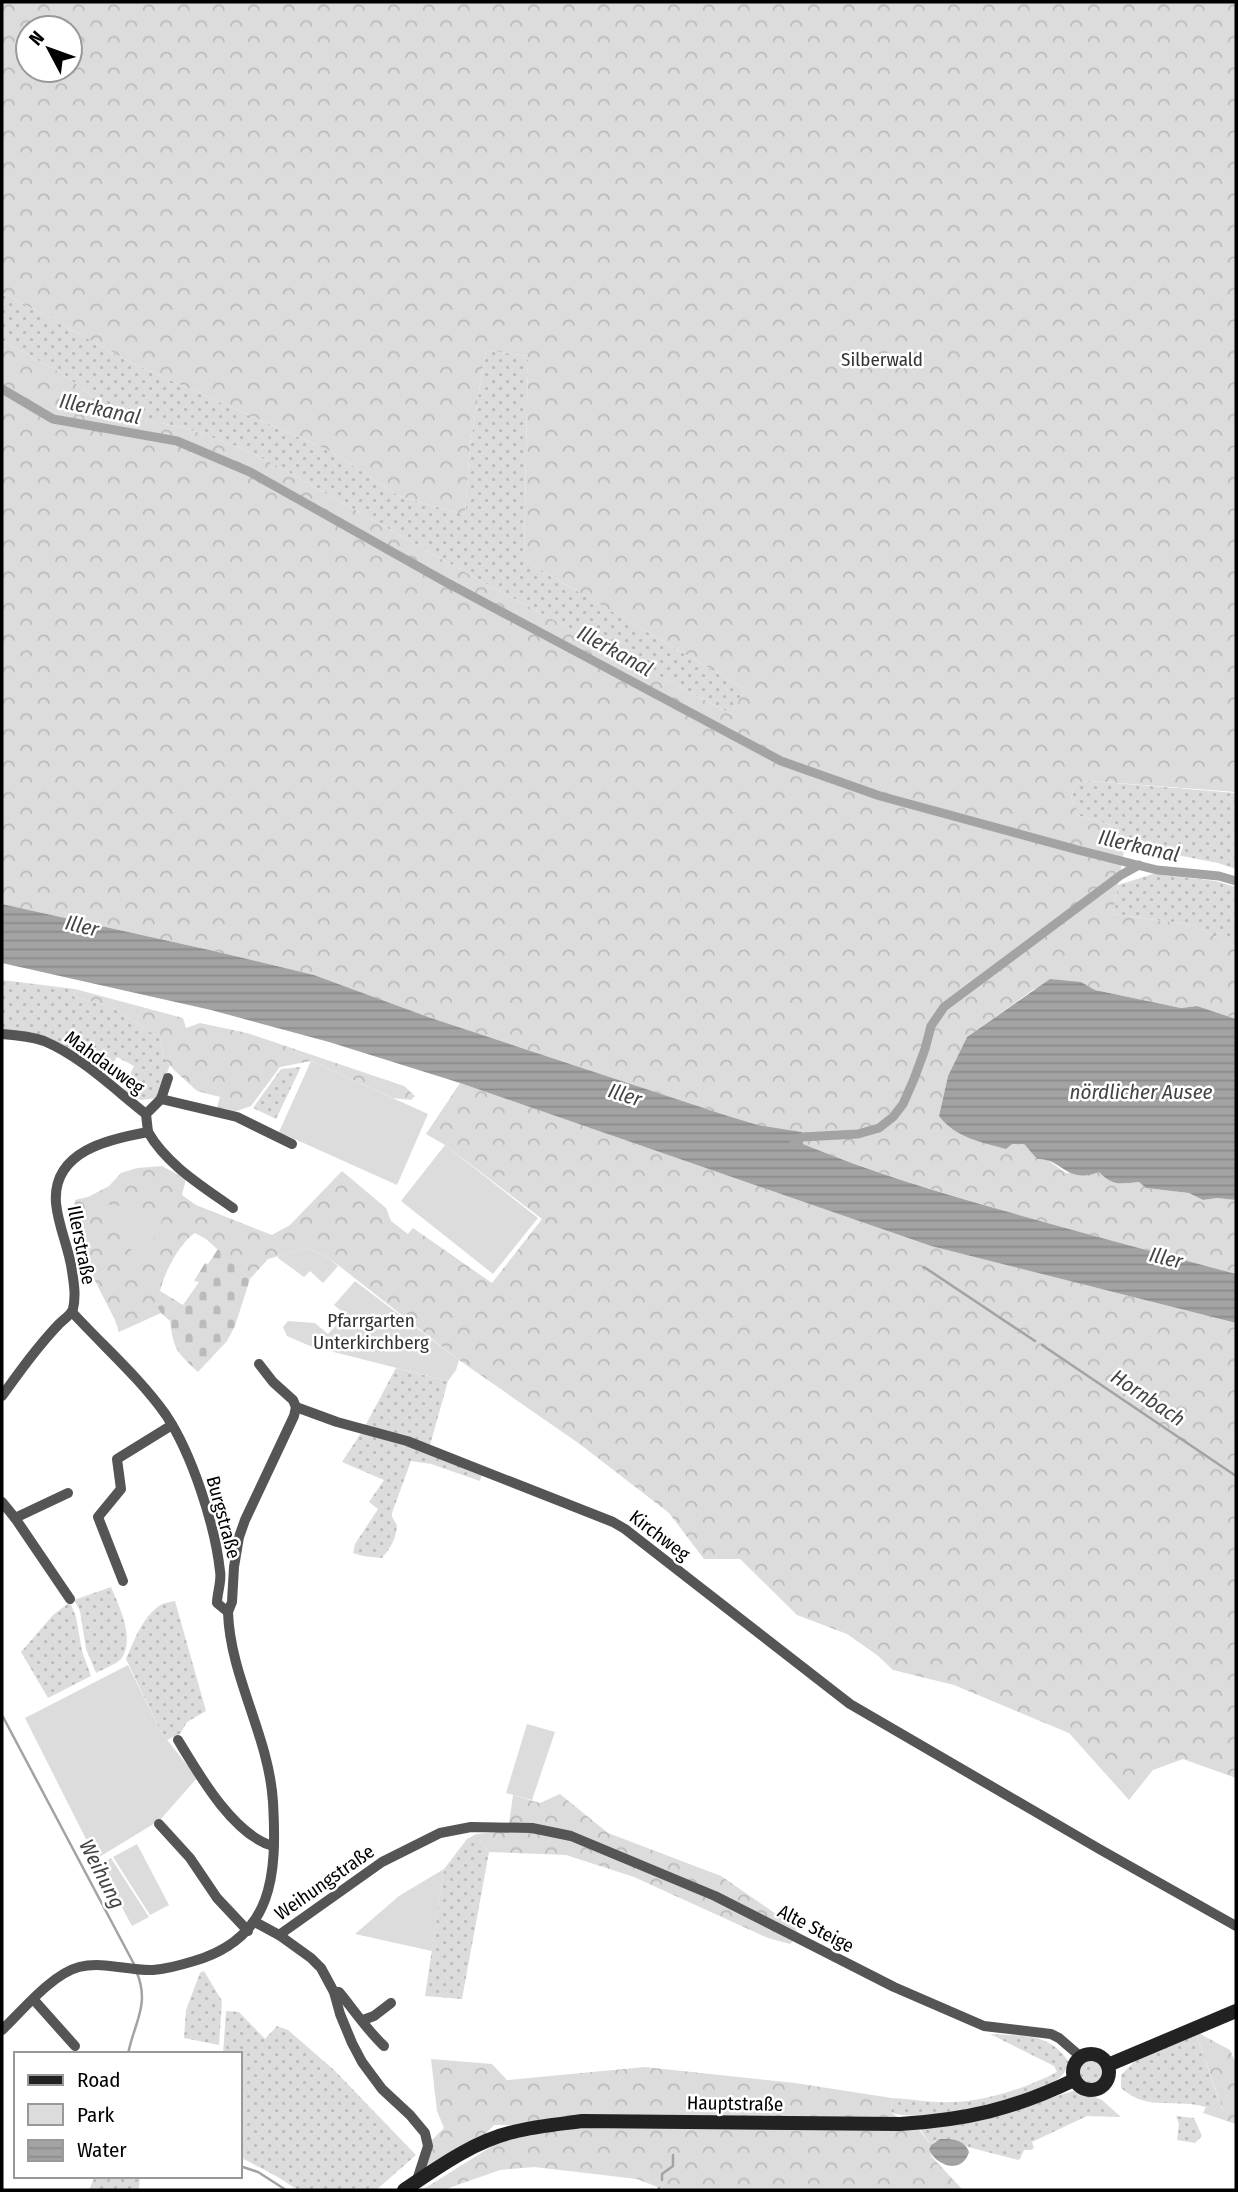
<svg xmlns="http://www.w3.org/2000/svg" width="1238" height="2192" font-family="'Fira Sans Condensed',sans-serif">
<style>
.grass{fill:url(#grass-dots)}
.forest{fill:url(#forest-crowns);fill-rule:evenodd}
.cemetery{fill:url(#cemetery-stones)}
.green{fill:#dcdcdc}
.water{fill:url(#water-rules)}
.lines{fill:none;stroke-linecap:round;stroke-linejoin:round}
.stream{stroke:#a3a3a3;stroke-width:2.5}
.canal{stroke:#a3a3a3;stroke-width:9}
.minor{stroke:#555;stroke-width:10}
.secondary{stroke:#222;stroke-width:14}
.labels{text-anchor:middle;stroke-width:5;stroke-linejoin:round;paint-order:stroke}
.park-label{font-size:19px;fill:#333;stroke:#fff}
.street-label{font-size:19px;fill:#000;stroke:#fff}
.water-label{font-size:21px;font-style:italic;fill:#444;stroke:#fff}
</style>
<defs>
<pattern id="grass-dots" width="8" height="8" patternUnits="userSpaceOnUse" patternTransform="scale(1.75)"><rect width="8" height="8" fill="#dcdcdc"/><path d="M2 2h.1M6 6h.1" fill="none" stroke="#bbb" stroke-width="1.8" stroke-linecap="round"/></pattern>
<pattern id="forest-crowns" width="20" height="18" patternUnits="userSpaceOnUse" patternTransform="scale(1.75)"><rect width="20" height="18" fill="#dcdcdc"/><path d="M2 6a3 3 0 1 1 6 0M12 15a3 3 0 1 1 6 0" fill="none" stroke="#bbb"/></pattern>
<pattern id="cemetery-stones" width="16" height="16" patternUnits="userSpaceOnUse" patternTransform="scale(1.75)"><rect width="16" height="16" fill="#dcdcdc"/><path d="M2 7V4a2 2 0 0 1 4 0v3zM10 15v-3a2 2 0 0 1 4 0v3z" fill="#bbb"/></pattern>
<pattern id="water-rules" width="6" height="5" patternUnits="userSpaceOnUse" patternTransform="scale(1.75)"><rect width="6" height="5" fill="#a3a3a3"/><path d="M0 2.5h6" fill="none" stroke="#8b8b8b"/></pattern>
</defs>
<rect width="100%" height="100%" fill="#fff"/>
<g class="grass">
<path d="M2,292l132,72 198,88 67,44 66,19 5,-70 16,-95 42,6 -4,204 221,129 -14,25 -252,-134 -207,-117 -34,-16 -52,-19 -68,-13 -57,-42 -54,-30 -5,-1z"/>
<path d="M1090,781l146,12v76l-18,-6 -93,-18 -7,-18 -41,-12 -6,-18 5,-14z"/>
<path d="M1153,874l63,7 20,6v60l-44,-22 -79,-11 5,-29z"/>
<path d="M2,980l73,9 -1,8 36,9 50,32 4,20 6,7 -13,33 -16,2 -16,-9 -1,-4 10,-21 -17,-9 -13,20 -39,-29 -63,-17z"/>
<path d="M301,1067l-25,52 -23,-11 28,-39z"/>
<path d="M396,1368l52,13 -18,64 -66,-17z"/>
<path d="M361,1433l46,12 75,29 -2,7 -49,-17 -20,-3 -19,52v4l5,8c-1,14 -6,22 -15,33l-19,-2 -10,-3 2,-9 23,-35 -9,-7 15,-22 -42,-18z"/>
<path d="M111,1587c8,19 25,53 10,72 -6,6 -18,10 -25,14l-10,-24 -6,-38 -6,-11z"/>
<path d="M175,1601l31,110 -19,11 -7,12 -13,6 -6,-8 -35,-73c8,-18 16,-41 33,-53 4,-3 11,-4 16,-5z"/>
<path d="M70,1602l6,15 6,34 9,25 -43,22 -27,-46 32,-37z"/>
<path d="M476,1834l13,18 -27,147 -37,-3 19,-127 23,-30z"/>
<path d="M204,1971l18,30 -3,44 -35,-7 2,-28 14,-37z"/>
<path d="M226,2011l13,1 26,27 12,-13 11,4 46,40 82,85 -40,35h-78l-22,-14 -36,-19v-103h-17z"/>
<path d="M1195,2031l28,80c-11,-2 -22,-6 -33,-7 -27,-2 -48,3 -69,-16v-13l17,-17z"/>
<path d="M990,2034c32,2 61,-2 79,29 -2,3 -3,7 -5,10 -22,28 -140,50 -173,40l1,-15c20,1 40,5 60,4 32,0 77,-15 105,-30l-3,-6z"/>
<circle cx="1091" cy="2072" r="18"/>
<path d="M1076,2090l26,10 19,17 -34,-1 -55,26 2,6 -3,2h-7l-4,9 -2,1 -50,-13 -8,-5 -25,-1 -4,4 -11,-16 86,-17z"/>
<path d="M1176,2116l18,2 8,18 -7,7 -18,-3 2,-16z"/>
<path d="M95,2176h45l-1,13 -50,1z"/>
</g>
<g class="forest">
<path d="M2,2h1234v790l-146,-11 -14,2 -5,14 6,18 41,12 7,18 -12,69 79,11 44,22v72l-39,-13 -16,2 -86,-18 -15,-8 -46,7 -67,48 -19,39 -9,40c19,27 55,27 85,28l13,15 8,-1 21,15 34,-1 22,12 17,-2 7,6 43,5 14,7 14,-2 19,2v74c-77,-21 -154,-41 -231,-63 -68,-20 -137,-40 -202,-67l-2,-12 -43,-7 -30,-9 -297,-98 -117,-43 -100,-24 -212,-47v-562l5,1 54,30 57,42 68,13 52,19 34,16 207,117 252,134 14,-25 -221,-129 4,-204 -42,-6 -16,95 -5,70 -66,-19 -67,-44 -198,-88 -132,-72zM28,28h42v42h-42z"/>
<path d="M75,989l108,29 3,10 14,-5 47,10 157,53 11,10 -4,4 -18,-2 -82,-37 -31,6 -29,39 -17,6 -17,-5 3,-10 -23,-6 -23,-21 -10,-12 -4,-20 -50,-32 -36,-9z"/>
<path d="M460,1083l471,163 305,77v455l-53,-19 -30,11 -24,30 -60,-67 -115,-48 -61,-15 -16,-15 -30,-21 -50,-19 -57,-56h-36l-35,-46 -88,-68 -122,-85 -130,-102 -22,-10 -39,11 -18,20 -44,-40 -11,-6c-18,11 -44,61 -34,80l-42,19 -4,-12 -43,-84 3,-36 13,-3 21,-11 12,-13 16,-5 25,-2 24,13 -4,16 14,10 76,30 18,-10 52,-54 44,37 5,13 17,13 5,-6 79,55 50,-64 -97,-74 -19,-11z"/>
<path d="M560,1794l48,39 113,43 74,51 4,9 -9,8 -22,-6 -134,-61 -68,-22 -77,-3 -13,-18 32,-3 5,-36 27,8z"/>
<path d="M1195,2031l35,19 6,14v60l-33,-11 3,-6 17,3z"/>
<path d="M431,2059l61,5 15,16 138,-13 150,16 97,15 -1,15 27,15 13,17 -2,5 3,7 31,33h-298l-28,-11 -103,-12 -34,3 -57,20h-21l72,-45 27,-20h-27l-16,16 -57,28 8,-26 15,-15 -7,-17z"/>
</g>
<path class="cemetery" d="M218,1249l32,30 -15,47 -8,15 -29,31c-21,-20 -24,-21 -28,-51l-9,-8 -4,-7 3,-15 23,14 16,-23 -5,-1 11,-18 3,1z"/>
<g class="green">
<path d="M311,1061l117,53 -31,71 -118,-53z"/>
<path d="M445,1145l93,73 -45,56 -92,-73z"/>
<path d="M95,1203l71,8 -23,54z"/>
<path d="M307,1248l22,10 9,8 -15,17 -13,-12 -6,6 -26,-19v-2z"/>
<path d="M355,1281l104,79 -3,10 -8,11 -138,-35 -23,-10 -4,-9 5,-6 27,2 13,11 18,-19 -12,-10z"/>
<path d="M128,1665l33,67 36,46 -37,42 -64,39 -71,-141z"/>
<path d="M527,1724l28,8 -23,68 -26,-7z"/>
<path d="M137,1844l32,61 -19,10 -37,-58z"/>
<path d="M111,1858l38,59 -17,9 -33,-61z"/>
<path d="M444,1869l-12,82 -77,-17 44,-38z"/>
</g>
<g class="water">
<path d="M2,904l212,47 100,24 117,43 297,98 30,9 44,7 1,12c65,27 134,48 202,67 77,22 154,42 231,63v49l-305,-77 -471,-163 -131,-41 -118,-32 -209,-47z"/>
<path d="M1050,979l31,3 14,8 86,18 16,-2 39,13v181l-19,-2 -14,2 -14,-7 -43,-5 -7,-6c-18,2 -27,4 -40,-10 -33,13 -38,-15 -62,-13l-13,-15h-12l-6,5c-24,-7 -51,-11 -67,-33l9,-40 19,-39z"/>
<path d="M940,2139c12,0 24,0 29,13 -6,21 -31,16 -40,-2l2,-5z"/>
</g>
<g class="lines">
<g class="stream">
<path d="M924,1267l111,74"/>
<path d="M1042,1345l194,131"/>
<path d="M2,1715l133,251"/>
<path d="M128,2054c6,-31 22,-49 9,-81"/>
<path d="M240,2166l18,6 28,18"/>
<path d="M662,2180v-6l11,-8v-11"/>
<path d="M658,2190l1,-2"/>
</g>
<g class="canal">
<path d="M2,389l51,30 124,22 73,31 192,108 339,181 99,35 198,54 79,20 62,6 17,5"/>
<path d="M793,1145l9,-8 56,-3 21,-6 14,-11 10,-13 11,-25 11,-30 6,-23 13,-19 177,-132 18,-10"/>
</g>
<g class="minor">
<path d="M2,1034c14,1 28,2 42,7 38,16 70,48 102,73"/>
<path d="M161,1099l76,18 55,27"/>
<path d="M148,1132c19,33 54,54 85,76"/>
<path d="M259,1364l14,18 20,18 3,7 41,15 70,19 206,81 12,7 225,175 251,146 135,76"/>
<path d="M2,1396c18,-25 36,-50 57,-72 5,-5 12,-9 14,-15 3,-13 1,-25 -1,-38 -3,-23 -14,-45 -16,-68 -4,-52 53,-64 92,-71l-2,-18 15,-15 7,-21"/>
<path d="M2,1502l13,16 55,81"/>
<path d="M15,1518l53,-25"/>
<path d="M123,1581l-25,-64 23,-28 -4,-30 55,-34"/>
<path d="M228,1612l4,-10 2,-35 5,-30 6,-17 49,-104 2,-9"/>
<path d="M178,1740c20,33 55,95 95,106"/>
<path d="M159,1824l31,34 27,40 31,33"/>
<path d="M255,1922l24,13 103,-73 58,-29 31,-6 61,1 39,8 144,60 179,91 90,39 67,8 8,4 22,19"/>
<path d="M279,1935l32,23 10,10 13,24 6,22 12,29 10,19 20,27 28,26 15,18 3,13 -11,34"/>
<path d="M334,1992h5c15,18 28,38 45,54"/>
<path d="M34,2000l41,46"/>
<path d="M363,2020l11,-4 17,-13"/>
<path d="M2,2030c20,-19 50,-56 77,-63 25,-6 49,4 74,3 14,-1 28,-5 41,-9 80,-23 83,-87 79,-159 -4,-66 -43,-125 -45,-190l-11,-9c0,-10 5,-22 3,-32 -5,-46 -28,-117 -54,-156 -27,-38 -63,-69 -94,-103"/>
</g>
<g class="secondary">
<circle cx="1091" cy="2072" r="18"/>
<path d="M1108,2065l128,-54"/>
<path d="M404,2190c33,-22 70,-49 109,-58 23,-6 47,-8 70,-11l317,3c66,-4 114,-15 174,-44"/>
</g>
</g>
<g class="labels">
<g class="park-label">
<text x="882" y="366">Silberwald</text>
<text x="371" y="1327">Pfarrgarten<tspan x="371" dy="22">Unterkirchberg</tspan></text>
</g>
<g class="street-label">
<text transform="translate(105 1062) rotate(36)" y="7">Mahdauweg</text>
<text transform="translate(82 1245) rotate(79)" y="7">Illerstraße</text>
<text transform="translate(224 1517) rotate(75)" y="7">Burgstraße</text>
<text transform="translate(660 1535) rotate(37)" y="7">Kirchweg</text>
<text transform="translate(324 1882) rotate(-35)" y="7">Weihungstraße</text>
<text transform="translate(816 1928) rotate(27)" y="7">Alte Steige</text>
<text transform="translate(735 2103) rotate(1)" y="7">Hauptstraße</text>
</g>
<g class="water-label">
<text transform="translate(100 409) rotate(12)" y="7">Illerkanal</text>
<text transform="translate(615 651) rotate(29)" y="7">Illerkanal</text>
<text transform="translate(1139 846) rotate(13)" y="7">Illerkanal</text>
<text transform="translate(82 926) rotate(14)" y="7">Iller</text>
<text x="1141" y="1099">nördlicher Ausee</text>
<text transform="translate(625 1095) rotate(18)" y="7">Iller</text>
<text transform="translate(1166 1258) rotate(14)" y="7">Iller</text>
<text transform="translate(1148 1398) rotate(34)" y="7">Hornbach</text>
<text transform="translate(102 1874) rotate(63)" y="7">Weihung</text>
</g>
</g>
<rect width="1238" height="2192" fill="none" stroke="#000000" stroke-width="7"/>
<rect x="14" y="2052" width="228" height="126" fill="#ffffff" stroke="#999999" stroke-width="2"/>
<rect x="28" y="2075" width="35" height="10" fill="#222222" stroke="#999999" stroke-width="2"/>
<text x="77" y="2087" font-size="21" fill="#000000">Road</text>
<rect x="28" y="2104" width="35" height="21" fill="#dcdcdc" stroke="#999999" stroke-width="2"/>
<text x="77" y="2122" font-size="21" fill="#000000">Park</text>
<rect x="28" y="2140" width="35" height="21" fill="url(#water-rules)" stroke="#999999" stroke-width="2"/>
<text x="77" y="2157" font-size="21" fill="#000000">Water</text>
<g transform="translate(49 49) rotate(311)"><circle r="33" fill="#ffffff" stroke="#999999" stroke-width="2"/>
<path d="M0-5L12 26L0 18L-12 26Z" fill="#000000"/>
<text y="-10" font-size="19" font-weight="bold" text-anchor="middle" fill="#000000">N</text>
</g>
</svg>
